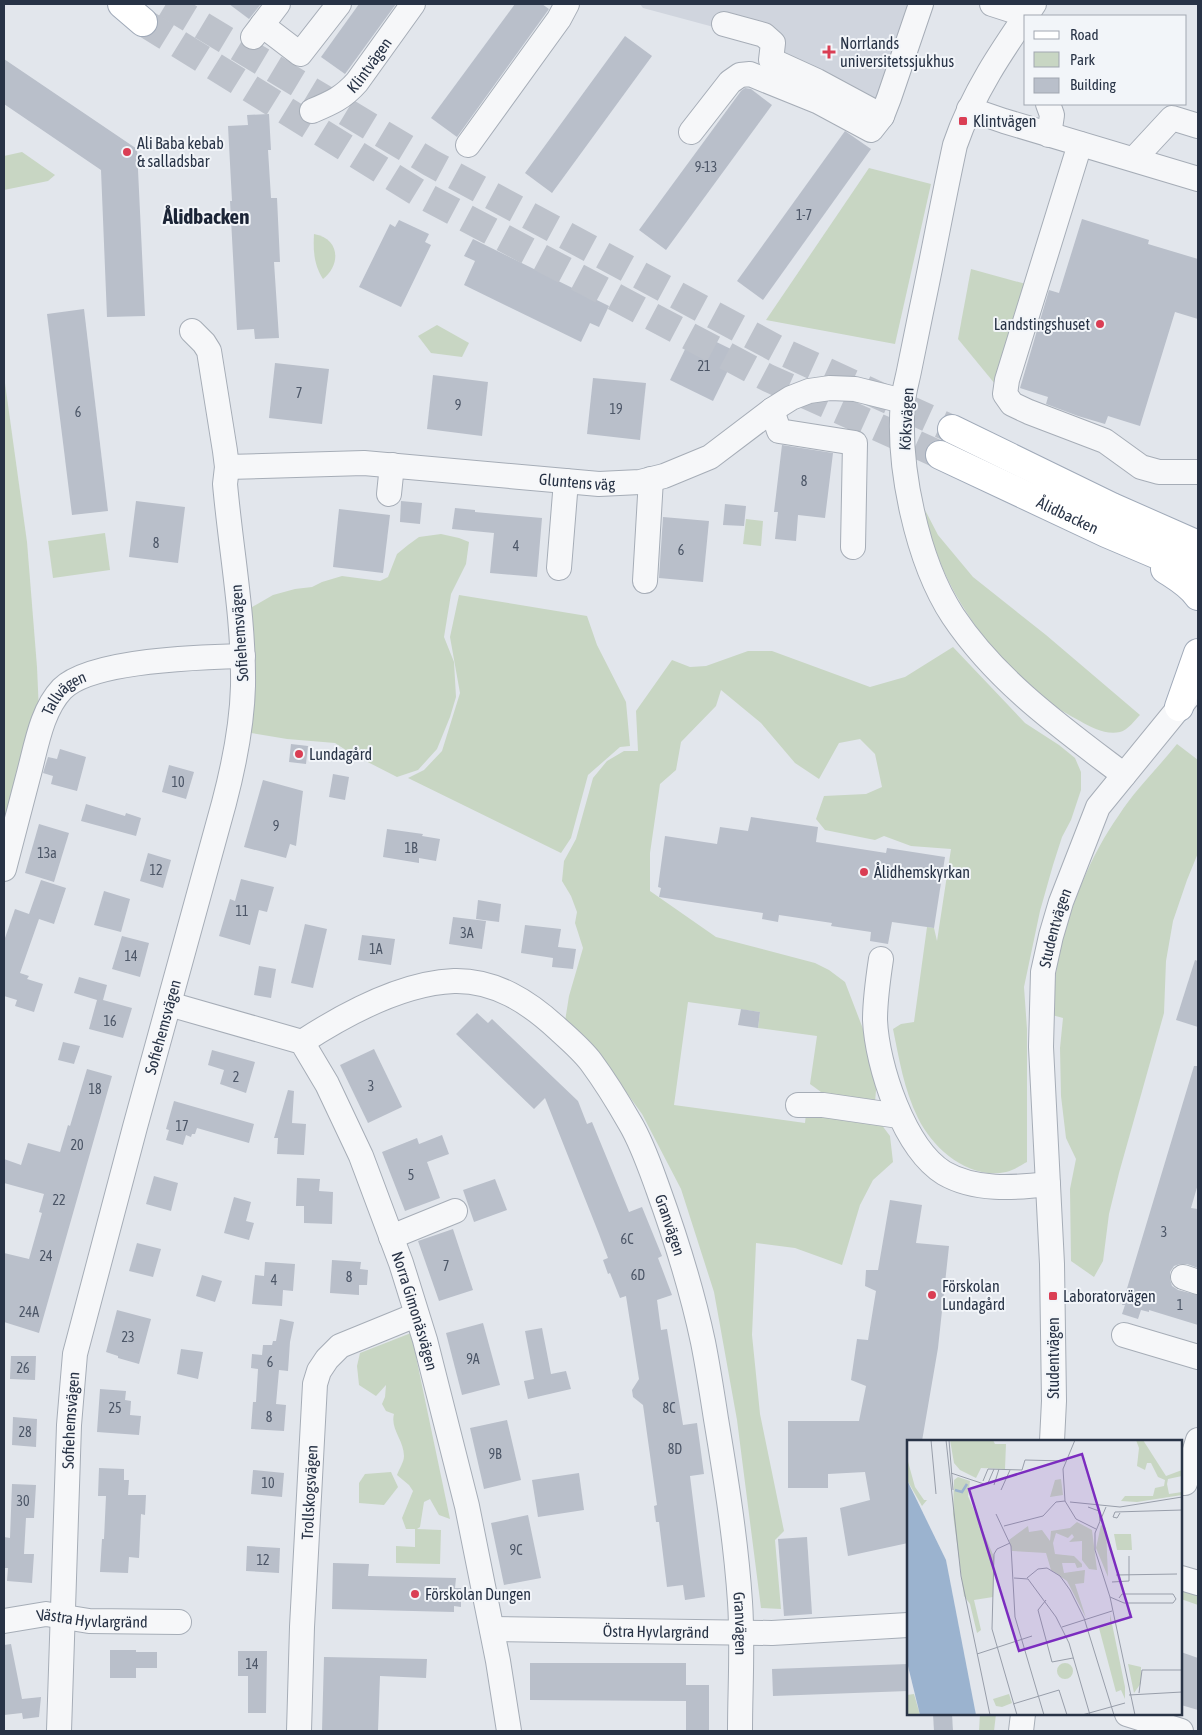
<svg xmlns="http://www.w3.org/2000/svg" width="1202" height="1735" font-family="'Asap Condensed',sans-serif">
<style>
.built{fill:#d0d5de}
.green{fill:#c8d6c3}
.building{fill:#b9bfca}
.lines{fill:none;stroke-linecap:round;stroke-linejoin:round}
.major-tunnel{stroke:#bdc2cb;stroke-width:28;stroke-dasharray:28 14;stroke-linecap:butt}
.minor-casing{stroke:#a6adb7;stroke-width:26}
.major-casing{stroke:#a0aab9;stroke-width:30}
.minor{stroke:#f6f7f9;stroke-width:24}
.major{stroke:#fff;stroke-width:28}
.poi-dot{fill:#da3e54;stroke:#f2f5f9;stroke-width:2}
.labels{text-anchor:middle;stroke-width:4;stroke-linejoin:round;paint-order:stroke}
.number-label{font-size:14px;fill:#4c5667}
.poi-label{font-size:16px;fill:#283346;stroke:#f2f5f9;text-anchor:start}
.street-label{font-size:16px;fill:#283346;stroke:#f2f5f9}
.district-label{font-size:21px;font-weight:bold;fill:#1b2436;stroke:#f2f5f9}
.inset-river{fill:none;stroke:#9bb3cf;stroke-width:2.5}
.inset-road{fill:none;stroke:#989eaa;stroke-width:1}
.view{fill:#7b2cbf;fill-opacity:0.15;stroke:#7b2cbf;stroke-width:2.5}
.inset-edge{fill:none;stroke:#283346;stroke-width:2.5}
</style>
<rect width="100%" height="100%" fill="#e2e6ec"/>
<path class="built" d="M640,4h274l-44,110 -108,-74 -119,-32z"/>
<g class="green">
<path d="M22,152l33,23 -7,6 -44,9v-34z"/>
<path d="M869,168l62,16 -36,160 -129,-24z"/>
<path d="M314,234c25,4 28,30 9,45 -9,-14 -10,-28 -9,-45z"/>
<path d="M971,269l62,17 -33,104 -42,-51z"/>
<path d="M437,325l32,18 -7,14 -31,-4 -13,-17z"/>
<path d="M4,376l23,166 10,125 3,68 -36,134z"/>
<path d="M925,510l13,25 35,42 73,58 94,80c-5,5 -12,15 -20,17 -14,3 -28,-4 -40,-11 -50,-25 -91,-71 -120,-119 -17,-28 -29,-60 -35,-92z"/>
<path d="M746,519l17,2 -2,25 -18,-2z"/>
<path d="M105,533l5,37 -57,8 -5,-37z"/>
<path d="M441,534l18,4 10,4 -3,22 -15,30 -7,43 10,25 2,35 -6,20 -13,32 -19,21 -21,7 -45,-23 -17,-11 -48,-4 -48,-8 1,-117 33,-19 22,-6 17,-2 10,-5 20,-6 38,5 8,-4 9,-23 11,-9 11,-8z"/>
<path d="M459,595l128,21 10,29 29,57 4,44 -10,1 -32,28 -17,63 -10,15 -153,-75 16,-8 18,-19 18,-58 -10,-56z"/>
<path d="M953,647l72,76 34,22 16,13 6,14v18l-10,30 -9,17 -9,28 -13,46 -16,76 3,42v133c-6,3 -14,9 -21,10 -37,8 -73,-23 -88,-54 -14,-28 -19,-60 -25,-89l8,-5 13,-2 13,-95 7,1 3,13 14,-92 -40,-3 -27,-10 -9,4 -50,-10 -9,-11 8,-23 42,-2 16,-7 -7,-33 -15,-15 -21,4 -20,36 -24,-16 -34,-40 -40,-33 -5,16 -35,36 -5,28 -16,14 -10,69v38l66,46 99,26 14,7 16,12 33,86 -3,34 -17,3 -37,-13 -11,-8 7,-48 -59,-8 2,-16 -72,-10 -14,103 131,18 2,-18 74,19 9,12 3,26 -20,18 -13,25 -18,60 -47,-17 -39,-5 -4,92 8,79 24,117 -9,9 6,69 -20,-1 -24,-188 -23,-128 -33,-103 -39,-75 -34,-47 -45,-33 6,-38 14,-48 -8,-25 2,-11 -6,-16 -9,-15 2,-20 12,-22 17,-61 14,-17 17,-10h14l-2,-40 36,-51 18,7 16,-1 42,-15h24l98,36 35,-10z"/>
<path d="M1177,744l21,16v93l-11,27 -14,41 -7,40 -2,52 -45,160 -10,41 -6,47 -9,16 -23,-16 -1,-72 6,-30 -10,-21 -5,-42 -1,-48 3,-30 -11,-3c2,-20 3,-41 7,-61 12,-49 31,-98 60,-139 16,-25 39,-47 58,-71z"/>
<path d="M411,1333l39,186 -11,-4 -9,-16 -6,3 -4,25 -3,2 24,1 -1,34 -44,-1v-17l19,1v-18h-9l-4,-11 11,-27 -4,-6 -12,-10c2,-6 7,-13 7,-19 0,-16 -14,-27 -10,-42l-8,-3 -4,-7 3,-7 1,-12 -10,11 -17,-11 -2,-19 3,-13z"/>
<path d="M391,1472l7,15 -14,18 -25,-2v-20l6,-9z"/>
<path d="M1181,1586l17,5v14l-17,-6z"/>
<path d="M980,1714h16l-2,17h-15z"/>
</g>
<g class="building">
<path d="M229,4h32l-12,15z"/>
<path d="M359,4h37l-51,70 -24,-17z"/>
<path d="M515,4h27l7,5 -92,128 -26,-19z"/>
<path d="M625,36l27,20 -100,137 -27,-20z"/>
<path d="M4,59l133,90 8,167 -38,1 -6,-147 -97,-66z"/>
<path d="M745,88l6,1 21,16 -106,145 -27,-20 102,-139z"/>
<path d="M269,114l2,36h-3l3,48h6l3,64h-6l5,76 -24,1 -1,-10 -17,1 -7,-129h2l-4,-75 20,-1 -1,-10z"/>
<path d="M845,131l26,18 -108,151 -26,-19z"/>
<path d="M1082,219l67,21 -1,4 50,15v60l-23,-7 -35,114 -32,-10 -3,8 -27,-8 -32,-12 2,-7 -28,-9 29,-98 10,3z"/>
<path d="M399,220l30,14 -4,8 6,3 -30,62 -42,-20 31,-63 5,3z"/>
<path d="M473,239l136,67 -10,21 -9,-4 -9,19 -117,-57 11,-24 -11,-5z"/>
<path d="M84,309l24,202 -36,4 -25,-201z"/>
<path d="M694,331l43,21 -24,49 -43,-21z"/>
<path d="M275,363l54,6 -7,55 -53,-6z"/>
<path d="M433,375l55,7 -6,54 -55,-7z"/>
<path d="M593,378l53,5 -6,57 -53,-6z"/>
<path d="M782,445l51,8 -8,65 -27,-3 -2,26 -21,-2 3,-27h-4z"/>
<path d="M136,501l49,6 -7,56 -49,-6z"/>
<path d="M401,501l21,2 -2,21 -20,-2z"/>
<path d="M725,504l21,2 -2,20 -21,-1z"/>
<path d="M455,508l20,2v2l67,6 -5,59 -47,-4 4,-40 -42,-4z"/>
<path d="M339,509l51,6 -7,58 -50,-6z"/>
<path d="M663,517l46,4 -6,61 -44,-4z"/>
<path d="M291,744l17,2 -2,18 -17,-2z"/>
<path d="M60,749l26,8 -9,34 -26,-7 2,-8 -10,-3 5,-16 9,2z"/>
<path d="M169,765l25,7 -8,27 -24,-7z"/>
<path d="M333,774l16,3 -4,23 -16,-3z"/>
<path d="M263,780l40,11 -7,55 -6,-2 -4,14 -42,-11z"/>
<path d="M86,804l39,12 1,-3 15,5 -5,18 -55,-15z"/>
<path d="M751,817l67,10 -2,15 70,11 1,-5 58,9 -11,71 -42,-6 -4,22 -18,-3 1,-9 -40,-6 1,-3 -53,-8 -1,7 -16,-3 1,-6 -104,-16 2,-9 -3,-1 7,-51 52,8 3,-17 28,4z"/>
<path d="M39,824l30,9 -15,49 -29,-9z"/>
<path d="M387,829l36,5 -1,2 18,3 -4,22 -17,-3v5l-36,-6z"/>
<path d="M148,853l23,7 -8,28 -23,-7z"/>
<path d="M241,879l33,8 -7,25 -8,-2 -9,35 -31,-9 11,-37 5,2z"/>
<path d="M41,880l25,8 -12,36 -15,-5 -19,54 9,3 -2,3 16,5 -9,28 -19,-6 2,-6 -13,-4v-55l11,-32 14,5z"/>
<path d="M104,891l26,8 -9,33 -27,-7z"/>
<path d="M478,900l23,4 -2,18 -23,-3z"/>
<path d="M453,917l33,4 -4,28 -33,-5z"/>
<path d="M305,924l22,5 -14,59 -22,-5z"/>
<path d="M525,925l36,4 -3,18 18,2 -3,20 -21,-2 1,-9 -32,-5z"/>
<path d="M362,935l33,4 -4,26 -33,-5z"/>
<path d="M122,936l27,7 -9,34 -28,-8z"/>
<path d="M1195,960l3,1v66l-22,-7z"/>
<path d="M259,966l17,3 -5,29 -17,-3z"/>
<path d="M79,977l28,8 -4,15 29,8 -9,30 -34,-9 8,-29 -23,-7z"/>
<path d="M741,1009l19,3 -2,16 -20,-3z"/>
<path d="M477,1013l11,10 4,-4 86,82 9,23 5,-2 37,90 13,-5 20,49 -4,2 14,37 -15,5 4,30 6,-1 16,96 14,-2 7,51 -14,2 15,121 -20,3 -2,-15 -16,2 -8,-65h-3l-2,-16 3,-1 -14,-100 -10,-8 -1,-7 7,-11 -13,-83 -6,2 -10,-25 -2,1 -5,-14 5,-2 -9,-24 -54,-136 -11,11 -78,-75z"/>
<path d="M63,1042l17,4 -6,18 -16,-4z"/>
<path d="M374,1049l28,58 -34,16 -28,-58z"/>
<path d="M212,1050l43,12 -9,31 -26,-9 4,-14 -16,-5z"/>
<path d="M1194,1066h4v118l-7,24 7,1v59l-11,-4h-7l-6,2 -4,6v7l2,7 6,4 20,5v30l-49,-15v2l-8,-2 -3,9 -16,-5 3,-9h-3z"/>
<path d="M87,1069l25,7 -73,257 -35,-11v-69l25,6 13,-46 -3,-1 5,-18 -40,-11v-24l17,6 7,-22 32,9 8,-27 2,1z"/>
<path d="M288,1090l6,1 -2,32 14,1 -2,31 -27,-1 1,-16h-4z"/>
<path d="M174,1101l80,23 -5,19 -52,-15 -2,6h-3l-1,3 -5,-2 -3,10 -17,-5 3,-10 -3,-1z"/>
<path d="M442,1135l7,19 -22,8 13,36 -35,13 -23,-59 35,-14 2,6z"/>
<path d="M154,1176l24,7 -7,28 -25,-7z"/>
<path d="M297,1178l23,1 -1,12 14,1 -1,32 -28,-1v-17h-8z"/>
<path d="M495,1179l12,31 -33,12 -11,-32z"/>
<path d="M234,1197l17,5 -5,19 8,2 -5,17 -25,-7z"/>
<path d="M890,1200l32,5 -6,38 33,3 -11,102 -16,93h-14v102l-60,13 -8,-48 30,-8 -5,-28 -37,2v14h-40v-67h71l7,-35 -15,-6 6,-41 11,1 8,-49 -11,-5 1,-16h12z"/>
<path d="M453,1229l20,61 -34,11 -21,-60z"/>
<path d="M137,1243l24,6 -8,28 -24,-6z"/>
<path d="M332,1260l29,2 -1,7 8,1 -1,15h-8v10l-29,-2z"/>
<path d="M265,1262l30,2 -2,27 -10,-1 -1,16 -30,-2 3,-29 9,1z"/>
<path d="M202,1275l20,6 -7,21 -19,-6z"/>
<path d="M117,1310l34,9 -12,45 -21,-6v-2l-12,-4z"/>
<path d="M280,1319l14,3 -4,20 -2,29 -9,-1 -3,34 10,1 -2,26 -33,-2 2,-27h3l2,-33 -7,-1 1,-14 10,1 1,-10h9l1,-4h3z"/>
<path d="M483,1323l17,62 -38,10 -16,-62z"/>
<path d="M542,1328l9,46 15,-3 5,18 -43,10 -4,-18 10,-2 -9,-48z"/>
<path d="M181,1349l22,3 -5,27 -21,-5z"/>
<path d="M11,1356h25l-1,24 -25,-1z"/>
<path d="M100,1389l26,2 -1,9 6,1 -1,14 11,1 -2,19 -42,-3z"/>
<path d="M13,1417l24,2 -1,28 -24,-2z"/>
<path d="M507,1420l14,60 -37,9 -14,-61z"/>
<path d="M99,1468l25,1v11h5l-1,15h18l-1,20 -4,-1 -2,44 -10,-1 -1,16 -28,-1 2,-33h2l2,-43h-8z"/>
<path d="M253,1470l31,3 -2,24 -31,-3z"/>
<path d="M579,1473l5,37 -46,7 -6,-37z"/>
<path d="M12,1484l24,1 -2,33h-8l-2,36h10l-2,29 -25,-2 1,-13h-4v-31l6,1z"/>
<path d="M528,1515l13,63 -37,7 -13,-62z"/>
<path d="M807,1537l5,77 -28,2 -6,-77z"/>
<path d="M247,1546l33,2 -1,25 -33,-2z"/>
<path d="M333,1563l36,1 -1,12 88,2 -1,10h6v19l-7,-1v6l-122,-3z"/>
<path d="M11,1644l11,55 19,-2 -2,20 -16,2 -1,-6 -18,2v-70z"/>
<path d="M110,1650h26v2h21v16h-21v10h-26z"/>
<path d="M238,1651h29l-1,62h-18v-37h-10z"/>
<path d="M1181,1652l17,6v52l-17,-5z"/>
<path d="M324,1657l103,2 -1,19 -46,-2 -2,55h-56z"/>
<path d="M530,1663h156v22h23v46h-23v-30l-156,-1z"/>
<path d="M908,1664v27l-135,5 -1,-27z"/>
<path d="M933,1714h19l1,17h-19z"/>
</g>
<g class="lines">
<g class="major-tunnel">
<path d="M166,4l265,159 348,187 173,79"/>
<path d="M143,22l274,170 351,186 172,77"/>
</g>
<defs>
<g id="minor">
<path d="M992,4l34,11"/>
<path d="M1034,4c-31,45 -61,88 -79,141 -12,55 -22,111 -34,167 -4,20 -8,40 -12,59 -2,10 -5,20 -6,30 -6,65 14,160 50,215 44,66 109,112 171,159"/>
<path d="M724,24l40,11 9,8 -2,17 46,21 65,35"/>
<path d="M262,25l38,29 39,-50"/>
<path d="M253,37l25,-33"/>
<path d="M1048,104l4,11 -3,20"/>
<path d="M969,109l35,12 194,58"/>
<path id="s1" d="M312,111c19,-8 31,-13 45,-29l56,-78"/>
<path d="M691,132l39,-50 10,-7 10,-1 69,28 52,28 11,-14 7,-18 32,-94"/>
<path d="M1080,144l-73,236 -2,14 7,10 17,8 76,29 36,26 18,5h39"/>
<path d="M468,145l91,-126 8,-15"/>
<path d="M1134,159l38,-41 26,8"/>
<path d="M772,410l7,21 76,12 -2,104"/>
<path id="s2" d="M227,467l137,-4 235,21 41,-2 24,-6 46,-19 62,-47 19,-12 18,-7 21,-3 25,1 48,12"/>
<path d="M389,494l3,-29"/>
<path d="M559,568l7,-87"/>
<path d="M645,581l6,-102"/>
<path id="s3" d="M4,869c8,-31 16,-61 24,-92 8,-29 13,-66 34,-88 29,-29 140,-32 181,-33"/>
<path d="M881,959c-3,20 -6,41 -6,61 2,46 29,128 69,153 31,18 70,15 104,11"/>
<path id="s4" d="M169,1004l133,38 25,42 34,72 40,107 24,77 42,166 31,155 11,70"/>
<path id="s5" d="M302,1042c43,-28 100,-59 152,-61 41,-1 75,21 104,48 11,10 24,21 33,33 14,19 27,40 39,61 12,20 20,44 28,66 18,50 34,101 45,153 5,25 9,51 13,77 10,60 20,122 24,183 3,43 0,87 0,129"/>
<path d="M798,1105h25l76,11"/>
<path d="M391,1237l64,-26"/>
<path d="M1183,1277l15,5"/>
<path d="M1124,1335l74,22"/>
<path id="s6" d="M1052,1441l2,-40 -2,-137 -11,-217 2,-75 8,-36 10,-34 37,-95 93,-114"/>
<path d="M1185,1483l13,-43"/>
<path d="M1181,1578l17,5"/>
<path id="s7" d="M4,1621l42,-7 43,7 90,1"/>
<path id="s8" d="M492,1629l280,4 136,-8"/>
<path d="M1127,1714l54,17"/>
<path id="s9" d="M59,1731l10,-306 6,-71 60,-227 89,-324c10,-38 18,-77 19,-117 1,-68 -12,-135 -18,-202l2,-17 -2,-16 -16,-100 -5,-8 -12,-12"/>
<path id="s10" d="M299,1731l3,-104 13,-243 4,-13 8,-12 13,-13 76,-31"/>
<path d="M1021,1731l2,-17"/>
</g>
<g id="major">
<path d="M122,4l21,18"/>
<path d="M952,429l160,78 86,38"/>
<path id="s11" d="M940,455l166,78 92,39"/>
<path d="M1165,569c12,8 25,15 33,27"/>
<path d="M1179,707l19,-54"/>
</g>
</defs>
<use href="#minor" class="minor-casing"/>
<use href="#major" class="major-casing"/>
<use href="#minor" class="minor"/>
<use href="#major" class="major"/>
</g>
<g class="poi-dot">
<path d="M826.5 44.5h5v5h5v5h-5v5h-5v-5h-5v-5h5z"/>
<rect x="958" y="116" width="10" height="10" rx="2.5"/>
<circle cx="127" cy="152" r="5"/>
<circle cx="1100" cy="324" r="5"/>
<circle cx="299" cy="754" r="5"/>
<circle cx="864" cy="872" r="5"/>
<circle cx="932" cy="1295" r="5"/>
<rect x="1048" y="1291" width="10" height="10" rx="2.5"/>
<circle cx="415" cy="1594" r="5"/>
</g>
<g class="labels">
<g class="number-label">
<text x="706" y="172">9-13</text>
<text x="804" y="220">1-7</text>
<text x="704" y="371">21</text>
<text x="299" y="398">7</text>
<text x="458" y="410">9</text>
<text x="616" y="414">19</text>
<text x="78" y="417">6</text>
<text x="804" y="486">8</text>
<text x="156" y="548">8</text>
<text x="516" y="551">4</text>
<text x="681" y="555">6</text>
<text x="178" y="787">10</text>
<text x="276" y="831">9</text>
<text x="411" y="853">1B</text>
<text x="47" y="858">13a</text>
<text x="156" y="875">12</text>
<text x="242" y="916">11</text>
<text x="467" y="938">3A</text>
<text x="376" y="954">1A</text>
<text x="131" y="961">14</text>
<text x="110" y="1026">16</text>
<text x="236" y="1082">2</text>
<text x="371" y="1091">3</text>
<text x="95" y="1094">18</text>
<text x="182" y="1131">17</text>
<text x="77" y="1150">20</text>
<text x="411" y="1180">5</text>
<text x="59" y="1205">22</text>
<text x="1164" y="1237">3</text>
<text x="627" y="1244">6C</text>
<text x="46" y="1261">24</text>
<text x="446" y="1271">7</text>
<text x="638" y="1280">6D</text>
<text x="349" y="1282">8</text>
<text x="274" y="1285">4</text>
<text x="1180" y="1310">1</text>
<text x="29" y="1317">24A</text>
<text x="128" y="1342">23</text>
<text x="473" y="1364">9A</text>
<text x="270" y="1367">6</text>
<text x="23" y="1373">26</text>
<text x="115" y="1413">25</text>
<text x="669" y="1413">8C</text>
<text x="269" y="1422">8</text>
<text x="25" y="1437">28</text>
<text x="675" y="1454">8D</text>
<text x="495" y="1459">9B</text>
<text x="268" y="1488">10</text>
<text x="23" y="1506">30</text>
<text x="516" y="1555">9C</text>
<text x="263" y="1565">12</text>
<text x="252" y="1669">14</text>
</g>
<g class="poi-label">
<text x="840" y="49">Norrlands<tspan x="840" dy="18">universitetssjukhus</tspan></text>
<text x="973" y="127">Klintvägen</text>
<text x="137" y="149">Ali Baba kebab<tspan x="137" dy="18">&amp; salladsbar</tspan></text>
<text x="1090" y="330" text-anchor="end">Landstingshuset</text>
<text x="309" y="760">Lundagård</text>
<text x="874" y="878">Ålidhemskyrkan</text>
<text x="942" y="1292">Förskolan<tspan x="942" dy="18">Lundagård</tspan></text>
<text x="1063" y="1302">Laboratorvägen</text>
<text x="425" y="1600">Förskolan Dungen</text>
</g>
<g class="street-label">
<text dy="6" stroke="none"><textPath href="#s1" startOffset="75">Klintvägen</textPath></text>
<text transform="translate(906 419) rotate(-87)" y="6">Köksvägen</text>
<text dy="6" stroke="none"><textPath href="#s2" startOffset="351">Gluntens väg</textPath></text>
<text dy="6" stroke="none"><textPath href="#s11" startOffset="141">Ålidbacken</textPath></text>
<text transform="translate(239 633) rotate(-94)" y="6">Sofiehemsvägen</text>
<text dy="6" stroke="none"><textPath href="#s3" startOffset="189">Tallvägen</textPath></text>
<text dy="6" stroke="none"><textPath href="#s6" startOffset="515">Studentvägen</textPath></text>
<text dy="6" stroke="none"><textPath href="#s9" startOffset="716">Sofiehemsvägen</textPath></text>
<text dy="6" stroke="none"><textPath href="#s5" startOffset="512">Granvägen</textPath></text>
<text dy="6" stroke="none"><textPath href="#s4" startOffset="431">Norra Gimonäsvägen</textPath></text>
<text transform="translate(1053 1358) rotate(-90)" y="6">Studentvägen</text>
<text dy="6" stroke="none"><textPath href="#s9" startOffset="311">Sofiehemsvägen</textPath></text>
<text dy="6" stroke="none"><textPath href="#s10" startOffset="239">Trollskogsvägen</textPath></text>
<text dy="6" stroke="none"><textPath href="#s7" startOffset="89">Västra Hyvlargränd</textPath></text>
<text dy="6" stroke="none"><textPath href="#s5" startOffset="918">Granvägen</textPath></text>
<text dy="6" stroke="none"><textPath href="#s8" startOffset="164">Östra Hyvlargränd</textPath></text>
</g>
<g class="district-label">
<text x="206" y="224">Ålidbacken</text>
</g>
</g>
<g transform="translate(907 1440)">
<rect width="275" height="275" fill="#e2e6ec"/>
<path d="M43,0h43l2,4h11l-1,25 -24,-1 -5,10 -16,-8 -6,-7zM229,0h7l23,36 16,-6v6l-14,3 -1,5 2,10 13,-2v3l-45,7 -16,-1 4,-5h28l2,-8 9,-2 1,-6 -7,-3 -7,-14h-4l-2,7 -8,-4 2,-18zM0,18l8,29 9,13h3l-5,6 -15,-26zM51,37l12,4 -2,15 26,61 -1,40 -19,3 7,30 -4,3 -7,-29 -6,-8 -11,-82 1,-34zM154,39l2,16 -13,2 5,-17zM170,82l15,8 5,40 -8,-1 -7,-9v-19l-13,1 5,-5 -2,-3 -4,4 -12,-5 -3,10 2,11 19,2 8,8v3l-5,1 -2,-5h-13l2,10 21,-3 -1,13 -9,1 11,34 -19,-37 -16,-11 -5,-17 -34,-2 -3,-11 19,-14 1,6 13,-2 8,11 1,-10 19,-3zM194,85l5,3 2,49 -12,-29zM207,94h17l1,16h-15zM203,174l15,73v12l-4,-9 -5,2 -17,-64 11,-3zM150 231a8 8 0 1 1 16 0a8 8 0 1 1-16 0ZM221,224l13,3v16l-7,10zM7,254l6,21h-13v-20zM102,254l3,9 -10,4 -6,-1 -3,-7z" fill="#c8d6c3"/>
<path d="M0,40l39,80 30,155h-56l-13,-53z" fill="#9bb3cf"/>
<path class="inset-river" d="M48,50l7,2 5,-8"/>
<path class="inset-road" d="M24,0l5,54M39,0l15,136 29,139M42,0l4,50M168,0l-12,29 2,32 11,18 20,10M44,33l33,11M76,41l5,-12 34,1 3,-10 40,1M81,43l6,-14M87,45l5,-16M94,50l9,-20M163,62l50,5 62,-10M181,67l11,4 1,10M199,67l-11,26v17l15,47 25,118M213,73l-3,5 -4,-1 2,-5 67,-2M89,74l15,32 4,71 29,98M97,86l39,-10 13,-14 9,-1M103,103l-13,6 -3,5 -2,75 25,86M209,135l61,-1M107,138l14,1 28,38 13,26 21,72M120,138l11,-9 9,-1 13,8 10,14 14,28 30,97M205,142l17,-1v-25M203,157l14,6h49l3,-4 -3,-5h-51l-3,4M139,160l-8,10 14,52 21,-4M155,187l50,-16M70,214l55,-18M232,253l3,-23h40M222,255l53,-3M106,264l46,-14 8,25M175,275l43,-12"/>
<path class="view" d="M175,14l49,163 -112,34 -50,-162z"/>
<rect width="275" height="275" class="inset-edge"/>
</g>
<rect width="1202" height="1735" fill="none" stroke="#283346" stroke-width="10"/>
<rect x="1024" y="15" width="162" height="90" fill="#f2f5f9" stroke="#a1a7b1"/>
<rect x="1034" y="31" width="25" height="8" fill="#ffffff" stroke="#a1a7b1"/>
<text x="1070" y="40" font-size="15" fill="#283346">Road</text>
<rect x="1034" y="52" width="25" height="15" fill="#c8d6c3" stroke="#a1a7b1"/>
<text x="1070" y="65" font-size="15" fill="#283346">Park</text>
<rect x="1034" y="78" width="25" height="15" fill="#b9bfca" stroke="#a1a7b1"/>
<text x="1070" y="90" font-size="15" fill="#283346">Building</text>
</svg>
